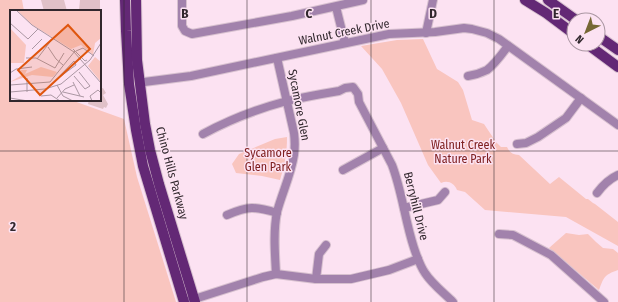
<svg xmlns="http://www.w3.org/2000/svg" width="618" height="302" font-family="'Fira Sans Condensed',sans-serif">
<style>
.green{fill:#f9c5bf}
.building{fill:#e0c1c8}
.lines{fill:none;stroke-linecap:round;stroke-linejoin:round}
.minor-casing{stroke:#d7c0cf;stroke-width:10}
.major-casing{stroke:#d7c0cf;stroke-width:12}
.minor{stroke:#a282ac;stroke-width:8}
.major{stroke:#632875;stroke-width:10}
.grid{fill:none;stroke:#31272d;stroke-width:1;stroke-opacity:0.55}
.labels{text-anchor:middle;stroke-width:3;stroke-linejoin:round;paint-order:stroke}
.street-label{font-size:12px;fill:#31272d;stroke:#fce2f2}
.park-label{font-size:12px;fill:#7f2020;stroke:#fce2f2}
.inset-road{fill:none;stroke:#ab97a3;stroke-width:1}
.view{fill:#df560e;fill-opacity:0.15;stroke:#df560e;stroke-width:2}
.inset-edge{fill:none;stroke:#31272d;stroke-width:2}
.grid-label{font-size:13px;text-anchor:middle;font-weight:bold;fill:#31272d;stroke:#fce2f2;stroke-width:3;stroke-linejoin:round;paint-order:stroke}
</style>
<rect width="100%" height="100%" fill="#fce2f2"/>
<g class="green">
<path d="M0,0h22l2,11h-13v89h60l53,19 13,58 39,125h-176z"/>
<path d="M423,39l14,30 21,13 5,8 9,30 12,4 12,18 5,5h6c2,5 6,8 12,8l31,29 9,-7 27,22h2l5,4 2,1 23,18v24l-52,-29 -81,-7 -20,-18 -8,-2c-3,-7 -9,-10 -16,-7l-13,-18 -27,-62 -19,-34 -21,-23 36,-6z"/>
<path d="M287,137c0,17 -2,26 -7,43l-18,-4 -26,-3 -4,-9 7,-10 36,-15z"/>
<path d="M566,233l13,2 9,-1 8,8 7,6 10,1 5,4v17c-14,5 -14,7 -19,20l-50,-42z"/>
</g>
<g class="building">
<path d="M41,0h23l3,11h-23z"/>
<path d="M80,0h20v11l-21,-1z"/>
<path d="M100,88v1l3,-1 3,5 -3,2 5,9 -2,4 -2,-1 -1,2 -15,-5 1,-4h11z"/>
</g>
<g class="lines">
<defs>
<g id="minor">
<path d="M182,0v26l3,5 7,3 100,-18 71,-16"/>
<path d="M336,7l9,36"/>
<path d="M426,33l7,-33"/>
<path d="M468,76c7,-1 13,-3 19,-6 8,-6 15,-16 21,-24"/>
<path d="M144,82l47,-6 198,-42 46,-2 22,-3 7,-1 8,1 15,4 12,6 119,86"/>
<path d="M203,134c26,-14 54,-25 84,-33 17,-4 34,-7 52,-10l6,-3 8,-1 5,7 1,8 33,63c10,26 13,56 22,83 3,9 6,18 11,25 7,11 19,20 28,29"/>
<path d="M517,144l9,-1 12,-6 28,-19 15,-20"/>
<path d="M343,170l40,-22"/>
<path d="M597,193c6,-8 12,-14 21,-18"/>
<path d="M404,208l34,-8 7,-8"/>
<path d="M227,215c21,-9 28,-9 50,-2"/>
<path d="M499,234l14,1 38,20 53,47"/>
<path d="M276,274c-1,-20 -3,-42 1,-62 5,-19 14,-37 17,-57 1,-7 1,-14 0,-22l-17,-75"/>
<path d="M316,279l3,-25 7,-9"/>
<path d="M185,302l78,-25 13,-3 40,5h35l38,-9 29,-11"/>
</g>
<g id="major">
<path d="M125,0l1,31 3,53 7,46 7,36 41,136"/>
<path d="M136,0l1,60 8,64 5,26 9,34 36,118"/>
<path d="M525,0l21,13 28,21"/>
<path d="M548,0l28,20"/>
<path d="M598,36l20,14"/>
<path d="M587,44l31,23"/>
</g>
</defs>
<use href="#minor" class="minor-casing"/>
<use href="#major" class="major-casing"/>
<use href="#minor" class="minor"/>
<use href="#major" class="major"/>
</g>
<path class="grid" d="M124,0v302M247,0v302M371,0v302M494,0v302M0,151h618"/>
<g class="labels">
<g class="street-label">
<text transform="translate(344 32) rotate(-11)" y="4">Walnut Creek Drive</text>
<text transform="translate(299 105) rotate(79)" y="4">Sycamore Glen</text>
<text transform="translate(172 173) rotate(75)" y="4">Chino Hills Parkway</text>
<text transform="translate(416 206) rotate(76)" y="4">Berryhill Drive</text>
</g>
<g class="park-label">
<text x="463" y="149">Walnut Creek<tspan x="463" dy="14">Nature Park</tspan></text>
<text x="268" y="157">Sycamore<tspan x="268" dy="14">Glen Park</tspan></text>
</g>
</g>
<g transform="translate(10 10)">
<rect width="91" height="91" fill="#fce2f2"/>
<path d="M7,0h84v28l-6,5 -2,12 -12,-10 -10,4 -40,-25zM0,18l16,17 -2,18h-14zM85,47l6,5v20l-13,-16zM31,57l16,5 -4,5 -21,-2 -22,7 12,-7 -2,-5h7l-2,4z" fill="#f9c5bf"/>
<path class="inset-road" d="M6,0l16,15 42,27 27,31M0,13l18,16 10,-10M38,37l8,12 7,6M22,39l10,-10M63,39l12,12 2,-1M66,41l7,-3 11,8M16,48h10l19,10 9,-15M27,49l16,-21M0,63l6,-4 16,-2M64,66l11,13 5,-3 -11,-14M45,71l19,-20 2,4 -15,11M63,72l7,14M0,75l40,-3 25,-31M47,75l6,11 10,5M0,82l35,-3 16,-5 29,-24 11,-17M17,82v-14M53,82l21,5M31,86l10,-1 9,6M0,88l18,3M47,88l8,-9 9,-4M82,91l-2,-5 8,-6 3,3"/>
<path class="view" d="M58,15l22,24 -50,46 -22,-25z"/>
<rect width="91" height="91" class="inset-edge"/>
</g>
<g class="grid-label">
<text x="185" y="18">B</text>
<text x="309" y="18">C</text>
<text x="433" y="18">D</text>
<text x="556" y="18">E</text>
<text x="13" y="231">2</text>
</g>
<g transform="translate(586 32) rotate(222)"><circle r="19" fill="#fce2f2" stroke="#ab97a3"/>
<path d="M0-3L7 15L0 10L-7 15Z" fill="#766734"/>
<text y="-6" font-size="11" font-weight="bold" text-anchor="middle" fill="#31272d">N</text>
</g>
</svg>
